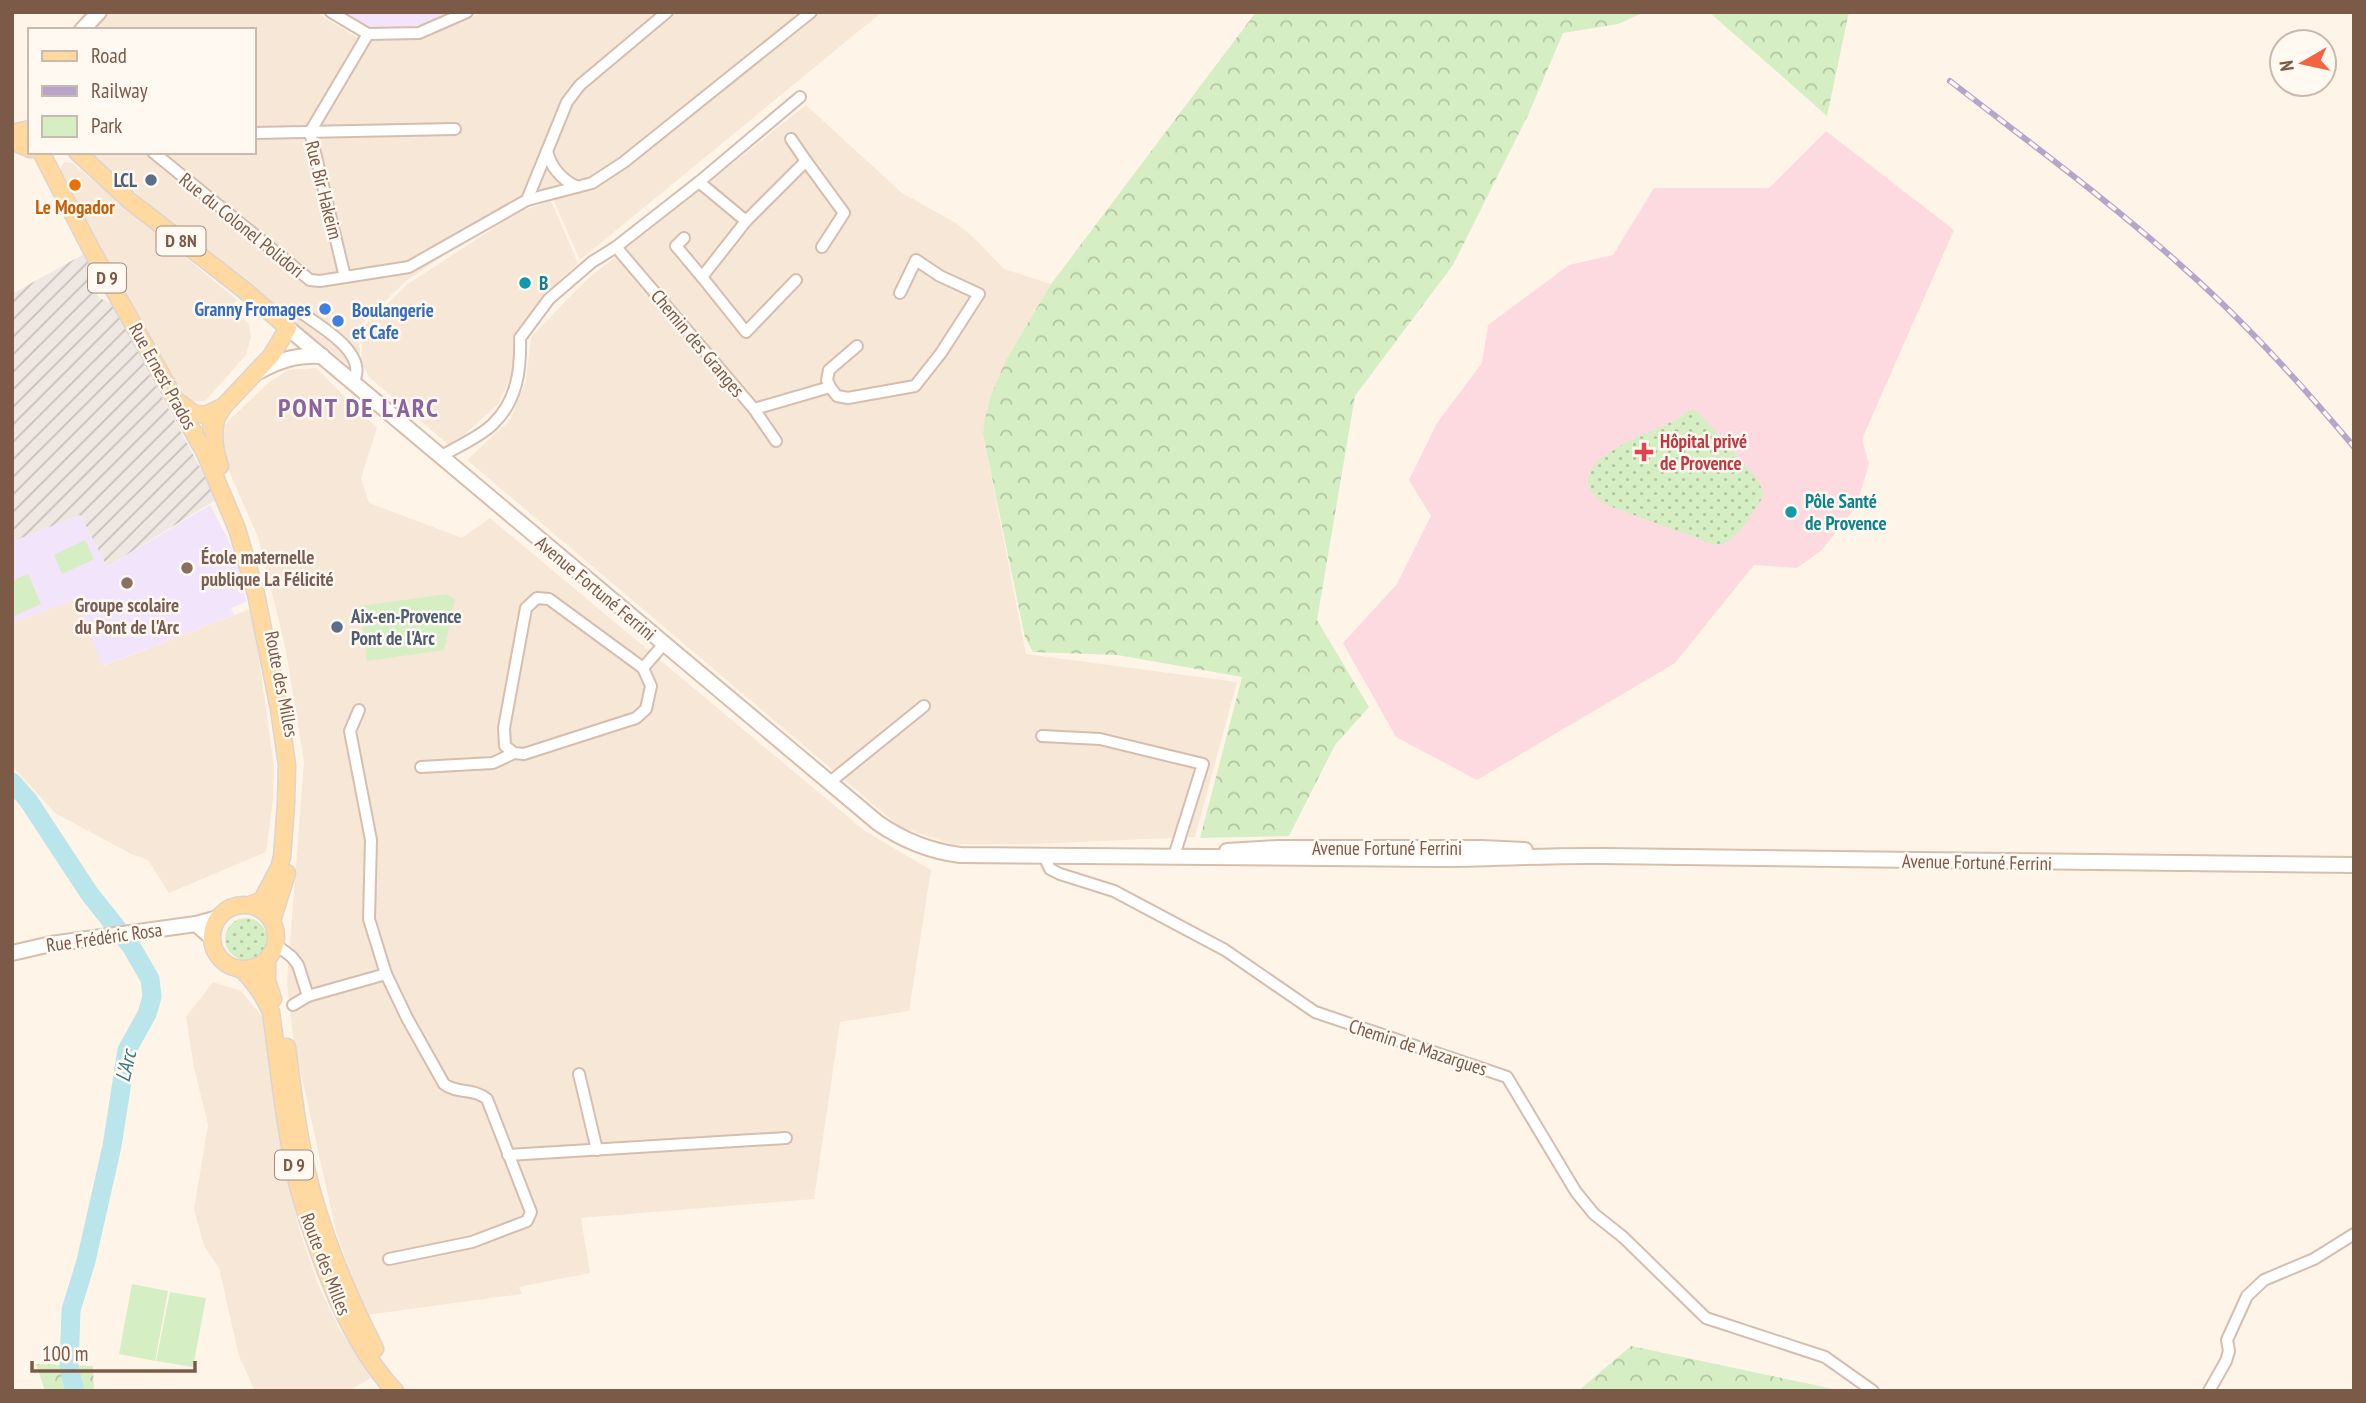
<svg xmlns="http://www.w3.org/2000/svg" width="2366" height="1403" font-family="'PT Sans Narrow',sans-serif">
<style>
.residential{fill:#f7e7d6}
.industrial{fill:url(#industrial-furrows)}
.education{fill:#f2e4fb}
.medical{fill:#fddadf}
.grass{fill:url(#grass-dots)}
.forest{fill:url(#forest-crowns)}
.park{fill:#d6eec4}
.lines{fill:none;stroke-linecap:round;stroke-linejoin:round}
.river{stroke:#bae5eb;stroke-width:19}
.street-casing{stroke:#d5beaf;stroke-width:14}
.secondary-casing{stroke:#d8beab;stroke-width:18}
.primary-casing{stroke:#ddd4cf;stroke-width:19}
.street{stroke:#fff;stroke-width:10}
.secondary{stroke:#fff;stroke-width:14}
.primary{stroke:#ffd99f;stroke-width:16}
.rail-casing{stroke:#b8a4cb;stroke-width:6}
.rail{stroke:#fff9f1;stroke-width:3.5;stroke-dasharray:10;stroke-linecap:butt}
.service-dot{fill:#5c6f8a;stroke:#fff9f1;stroke-width:2.5}
.food-dot{fill:#e8710a;stroke:#fff9f1;stroke-width:2.5}
.culture-dot{fill:#0f9aa8;stroke:#fff9f1;stroke-width:2.5}
.shop-dot{fill:#3f7fe0;stroke:#fff9f1;stroke-width:2.5}
.health-dot{fill:#e0444e;stroke:#fff9f1;stroke-width:2.5}
.education-dot{fill:#8d6e63;stroke:#fff9f1;stroke-width:2.5}
.labels{text-anchor:middle;stroke-width:5;stroke-linejoin:round;paint-order:stroke}
.shield{fill:#fff9f1;stroke:#a38a7b;stroke-width:2}
.shield-label{font-size:18px;font-weight:bold;fill:#7c5a48}
.service-label{font-size:19px;font-weight:bold;fill:#4e5e75;stroke:#fff9f1;text-anchor:end}
.street-label{font-size:19px;fill:#7c5a48;stroke:#fff9f1}
.food-label{font-size:19px;font-weight:bold;fill:#c56008;stroke:#fff9f1}
.culture-label{font-size:19px;font-weight:bold;fill:#0d838f;stroke:#fff9f1;text-anchor:start}
.shop-label{font-size:19px;font-weight:bold;fill:#366cbe;stroke:#fff9f1;text-anchor:end}
.health-label{font-size:19px;font-weight:bold;fill:#be3a42;stroke:#fff9f1;text-anchor:start}
.education-label{font-size:19px;font-weight:bold;fill:#785e54;stroke:#fff9f1;text-anchor:start}
.water-label{font-size:21px;font-style:italic;fill:#3a7882;stroke:#fff9f1}
.district-label{font-size:26px;font-weight:bold;letter-spacing:2px;fill:#8a649f;stroke:#fff9f1}
</style>
<defs>
<pattern id="industrial-furrows" width="10" height="10" patternUnits="userSpaceOnUse" patternTransform="scale(1.75)"><rect width="10" height="10" fill="#efe8e2"/><path d="M-1 1l2-2M0 10L10 0M9 11l2-2" fill="none" stroke="#c7bfb9"/></pattern>
<pattern id="grass-dots" width="8" height="8" patternUnits="userSpaceOnUse" patternTransform="scale(1.75)"><rect width="8" height="8" fill="#d6eec4"/><path d="M2 2h.1M6 6h.1" fill="none" stroke="#b3c4a1" stroke-width="1.8" stroke-linecap="round"/></pattern>
<pattern id="forest-crowns" width="20" height="18" patternUnits="userSpaceOnUse" patternTransform="scale(1.75)"><rect width="20" height="18" fill="#d6eec4"/><path d="M2 6a3 3 0 1 1 6 0M12 15a3 3 0 1 1 6 0" fill="none" stroke="#b3c4a1"/></pattern>
</defs>
<rect width="100%" height="100%" fill="#fef5e8"/>
<g class="residential">
<path d="M109,12h206l41,25 19,3 42,-1 67,-27h398l-302,248 -28,-63 -35,13 -43,25 -68,46 -51,49 5,19 -3,22 -52,-38 -218,-181h167v-122h-164z"/>
<path d="M806,105l96,88 54,30 19,16 29,30 47,15 -45,76 -15,35 -7,27 -1,12 43,220 211,28 -42,155 -161,7h-83l-51,-17 -433,-367 43,-40 16,-39 5,-44 53,-55z"/>
<path d="M65,162l7,1 165,137 -6,7 18,17 2,13 -5,18 -41,46h-13l-9,-7 -65,-110 -36,-62 -21,-48v-7z"/>
<path d="M551,201l27,62 -33,31 -30,43 2,27 -19,40 -47,43 -82,-70 -8,-15 1,-17 -3,-14 49,-47 110,-72z"/>
<path d="M316,368l61,60 -16,50 8,25 93,35 28,-20 375,313 66,39 -22,141 -69,11 -26,177 -233,19 9,55 -71,14 3,7 -156,21 -30,-83 -43,-195 -6,-55 17,-220 -19,-116 -27,-109 -38,-86 1,-20 7,-10 39,-37 21,-14z"/>
<path d="M78,598l25,68 147,-57 5,22 19,135 -1,35 -7,51 -97,41 -21,-33 -15,-5 -78,-42 -42,-46 -1,-144z"/>
<path d="M213,982l28,9 23,28 21,150 14,60 20,58 20,41 32,50 -22,13h-94l-16,-35 -20,-88 -15,-22 -10,-37 14,-84 -14,-58 -8,-50z"/>
</g>
<path class="industrial" d="M84,254l13,23 1,20 14,7 105,195 -110,68 -27,-52 -68,27v-248z"/>
<g class="education">
<path d="M336,12h117l-25,11 -34,7 -26,-4z"/>
<path d="M210,505l17,32 12,31 7,34 -15,6 3,7 -132,51 -24,-68 -66,25v-81l68,-27 27,52z"/>
</g>
<path class="medical" d="M1826,131l128,99 -92,209 7,25 -13,43 -34,43 -25,18 -43,-3 -79,98 -198,117 -81,-43 -53,-94 54,-59 34,-68 -22,-36 28,-57 45,-60 6,-38 81,-60 44,-10 41,-67h115z"/>
<g class="grass">
<path d="M1694,410l6,4 58,66 5,12 -2,8c-12,16 -24,44 -46,45l-108,-40c-61,-38 40,-71 69,-85l10,-8z"/>
<circle cx="246" cy="939" r="21"/>
</g>
<g class="forest">
<path d="M1256,12h389l-27,12 -55,9 -34,80 -76,152 -98,131 -38,224 52,87 -34,38 -46,91 -89,2 42,-161 -125,-22 -84,-3 -8,-14 -42,-204 1,-12 7,-27 15,-35 45,-76z"/>
<path d="M1709,12h140l-22,104z"/>
<path d="M1631,1346l212,45h-265z"/>
<path d="M36,1364l57,2 1,25h-49z"/>
</g>
<g class="park">
<path d="M85,540l9,19 -32,15 -8,-19z"/>
<path d="M28,574l13,30 -29,13v-36z"/>
<path d="M447,594l8,5 -11,51 -77,11 -7,-55z"/>
<path d="M132,1284l36,7 -13,70 -36,-7z"/>
<path d="M170,1292l36,6 -13,69 -37,-6z"/>
</g>
<g class="lines">
<path class="river" d="M12,782l16,18 61,93 42,53 19,33 2,18 -5,17 -20,36 -15,96 -26,115 -15,49 -2,58 6,23"/>
<defs>
<g id="street">
<path d="M331,12l37,22 51,-1 48,-21"/>
<path d="M254,133l201,-4"/>
<path d="M791,139l15,22"/>
<path d="M547,151c4,17 14,28 30,36"/>
<path d="M153,152l157,128 10,1 89,-14 118,-67 65,-17 32,-21 187,-150"/>
<path d="M699,182l47,39 60,-60 38,52 -22,34"/>
<path d="M527,200l40,-98 13,-17 87,-73"/>
<path d="M746,221l-44,56 44,55 50,-52"/>
<path d="M684,238l-8,8 26,31"/>
<path d="M616,247l138,162 22,32"/>
<path d="M345,277l-35,-145 58,-98"/>
<path d="M276,317l23,-6c20,15 69,41 55,70"/>
<path d="M830,387l-3,-7 2,-10 28,-24"/>
<path d="M754,409l76,-22 7,9 11,2 67,-12 26,-33 38,-59 -39,-18 -24,-16 -16,33"/>
<path d="M442,456c16,-10 38,-19 51,-32 24,-23 28,-54 27,-86l29,-39 43,-37 24,-15 83,-65 101,-85"/>
<path d="M537,598l12,1 94,69 8,18 -5,23 -10,9 -112,36 -10,-1 -9,-7 -1,-18 22,-120z"/>
<path d="M643,668l20,-23"/>
<path d="M1042,736l58,3 103,25 -29,92"/>
<path d="M421,767l72,-4 21,-10"/>
<path d="M830,782l94,-76"/>
<path d="M1044,856l6,13 10,5 54,17 111,59 90,62 192,65 69,115 18,22 29,23 83,81 119,39 48,34"/>
<path d="M275,944l17,13 6,8 10,31 78,-22 -17,-55 2,-79 -21,-109 9,-21"/>
<path d="M386,974l21,44 37,66c13,10 30,4 43,15l44,113 -4,9 -55,21 -83,17"/>
<path d="M293,1005l15,-9"/>
<path d="M579,1074l18,76"/>
<path d="M508,1155l278,-17"/>
<path d="M2209,1391l17,-30 3,-10 -2,-11 20,-44 17,-16 50,-21 40,-25"/>
</g>
<g id="secondary">
<path d="M82,30l17,-18"/>
<path d="M288,328l590,495c26,18 51,28 82,32 158,2 317,4 476,4 56,0 112,-4 168,-3 250,2 500,8 750,9"/>
<path d="M260,371c21,-12 38,-16 62,-15"/>
<path d="M1227,851l51,-3h203l44,2"/>
<path d="M196,924l16,14"/>
<path d="M12,953l39,-9 145,-20 22,-6"/>
</g>
<g id="primary">
<path d="M12,133l18,-4"/>
<path d="M12,141l18,8"/>
<path d="M41,152l50,97 114,204 32,76 19,65 23,115 8,56 -1,39 -4,53 -3,11 -17,32 -12,5"/>
<path d="M77,152l53,49 114,89 44,38 -17,28 -47,50 -13,21"/>
<path d="M180,403l13,10 12,2 19,-9"/>
<path d="M216,419c-4,17 -2,31 4,47"/>
<circle cx="244" cy="937" r="32"/>
<path d="M272,921l15,-48"/>
<path d="M267,960v21l6,18"/>
<path d="M241,969c14,13 22,25 30,43 8,58 14,117 27,174 10,38 23,74 38,110 15,34 33,68 59,95"/>
<path d="M287,1047c7,53 13,107 29,158 15,50 36,98 59,144"/>
</g>
</defs>
<use href="#street" class="street-casing"/>
<use href="#secondary" class="secondary-casing"/>
<use href="#primary" class="primary-casing"/>
<use href="#street" class="street"/>
<use href="#secondary" class="secondary"/>
<use href="#primary" class="primary"/>
<defs>
<path id="rail" d="M1950,81c80,62 161,121 236,189 61,54 116,115 168,177"/>
</defs>
<use href="#rail" class="rail-casing"/>
<use href="#rail" class="rail"/>
</g>
<g class="service-dot">
<circle cx="151" cy="180" r="7"/>
<circle cx="337" cy="627" r="7"/>
</g>
<circle class="food-dot" cx="75" cy="185" r="7"/>
<g class="culture-dot">
<circle cx="525" cy="283" r="7"/>
<circle cx="1791" cy="512" r="7"/>
</g>
<g class="shop-dot">
<circle cx="325" cy="309" r="7"/>
<circle cx="338" cy="321" r="7"/>
</g>
<path class="health-dot" d="M1640.5 441.5h7v7h7v7h-7v7h-7v-7h-7v-7h7z"/>
<g class="education-dot">
<circle cx="187" cy="568" r="7"/>
<circle cx="127" cy="583" r="7"/>
</g>
<g class="labels">
<g class="shield">
<rect x="156.5" y="226.5" width="49" height="29" rx="5"/>
<rect x="88" y="263.5" width="38" height="29" rx="5"/>
<rect x="275" y="1150.5" width="38" height="29" rx="5"/>
</g>
<g class="shield-label">
<text x="181" y="247">D 8N</text>
<text x="107" y="284">D 9</text>
<text x="294" y="1171">D 9</text>
</g>
<g class="service-label">
<text x="137" y="187">LCL</text>
<text x="351" y="623" text-anchor="start">Aix-en-Provence<tspan x="351" dy="22">Pont de l'Arc</tspan></text>
</g>
<g class="street-label">
<text transform="translate(324 190) rotate(76)" y="7">Rue Bir Hakeim</text>
<text transform="translate(242 225) rotate(39)" y="7">Rue du Colonel Polidori</text>
<text transform="translate(698 343) rotate(50)" y="7">Chemin des Granges</text>
<text transform="translate(163 376) rotate(61)" y="7">Rue Ernest Prados</text>
<text transform="translate(596 588) rotate(40)" y="7">Avenue Fortuné Ferrini</text>
<text transform="translate(282 684) rotate(79)" y="7">Route des Milles</text>
<text x="1387" y="855">Avenue Fortuné Ferrini</text>
<text transform="translate(1977 862) rotate(1)" y="7">Avenue Fortuné Ferrini</text>
<text transform="translate(104 937) rotate(-8)" y="7">Rue Frédéric Rosa</text>
<text transform="translate(1418 1047) rotate(18)" y="7">Chemin de Mazargues</text>
<text transform="translate(326 1264) rotate(69)" y="7">Route des Milles</text>
</g>
<g class="food-label">
<text x="75" y="214">Le Mogador</text>
</g>
<g class="culture-label">
<text x="539" y="290">B</text>
<text x="1805" y="508">Pôle Santé<tspan x="1805" dy="22">de Provence</tspan></text>
</g>
<g class="shop-label">
<text x="311" y="316">Granny Fromages</text>
<text x="352" y="317" text-anchor="start">Boulangerie<tspan x="352" dy="22">et Cafe</tspan></text>
</g>
<g class="health-label">
<text x="1660" y="448">Hôpital privé<tspan x="1660" dy="22">de Provence</tspan></text>
</g>
<g class="education-label">
<text x="201" y="564">École maternelle<tspan x="201" dy="22">publique La Félicité</tspan></text>
<text x="127" y="612" text-anchor="middle">Groupe scolaire<tspan x="127" dy="22">du Pont de l'Arc</tspan></text>
</g>
<g class="water-label">
<text transform="translate(126 1066) rotate(-77)" y="7">L'Arc</text>
</g>
<g class="district-label">
<text x="359" y="417">PONT DE L'ARC</text>
</g>
</g>
<rect width="2366" height="1403" fill="none" stroke="#7c5a48" stroke-width="28"/>
<rect x="28" y="28" width="228" height="126" fill="#fff9f1" stroke="#cbb9ad" stroke-width="2"/>
<rect x="42" y="51" width="35" height="10" fill="#ffd99f" stroke="#cbb9ad" stroke-width="2"/>
<text x="91" y="63" font-size="21" fill="#7c5a48">Road</text>
<rect x="42" y="86" width="35" height="10" fill="#b8a4cb" stroke="#cbb9ad" stroke-width="2"/>
<text x="91" y="98" font-size="21" fill="#7c5a48">Railway</text>
<rect x="42" y="116" width="35" height="21" fill="#d6eec4" stroke="#cbb9ad" stroke-width="2"/>
<text x="91" y="133" font-size="21" fill="#7c5a48">Park</text>
<g transform="translate(2303 63) rotate(261)"><circle r="33" fill="#fff9f1" stroke="#cbb9ad" stroke-width="2"/>
<path d="M0-5L12 26L0 18L-12 26Z" fill="#f36542"/>
<text y="-10" font-size="19" font-weight="bold" text-anchor="middle" fill="#7c5a48">N</text>
</g>
<path d="M32 1361v10h163v-10" fill="none" stroke="#7c5a48" stroke-width="3.5"/>
<text x="42" y="1361" font-size="21" fill="#7c5a48" stroke="#fff9f1" stroke-width="5" paint-order="stroke">100 m</text>
</svg>
